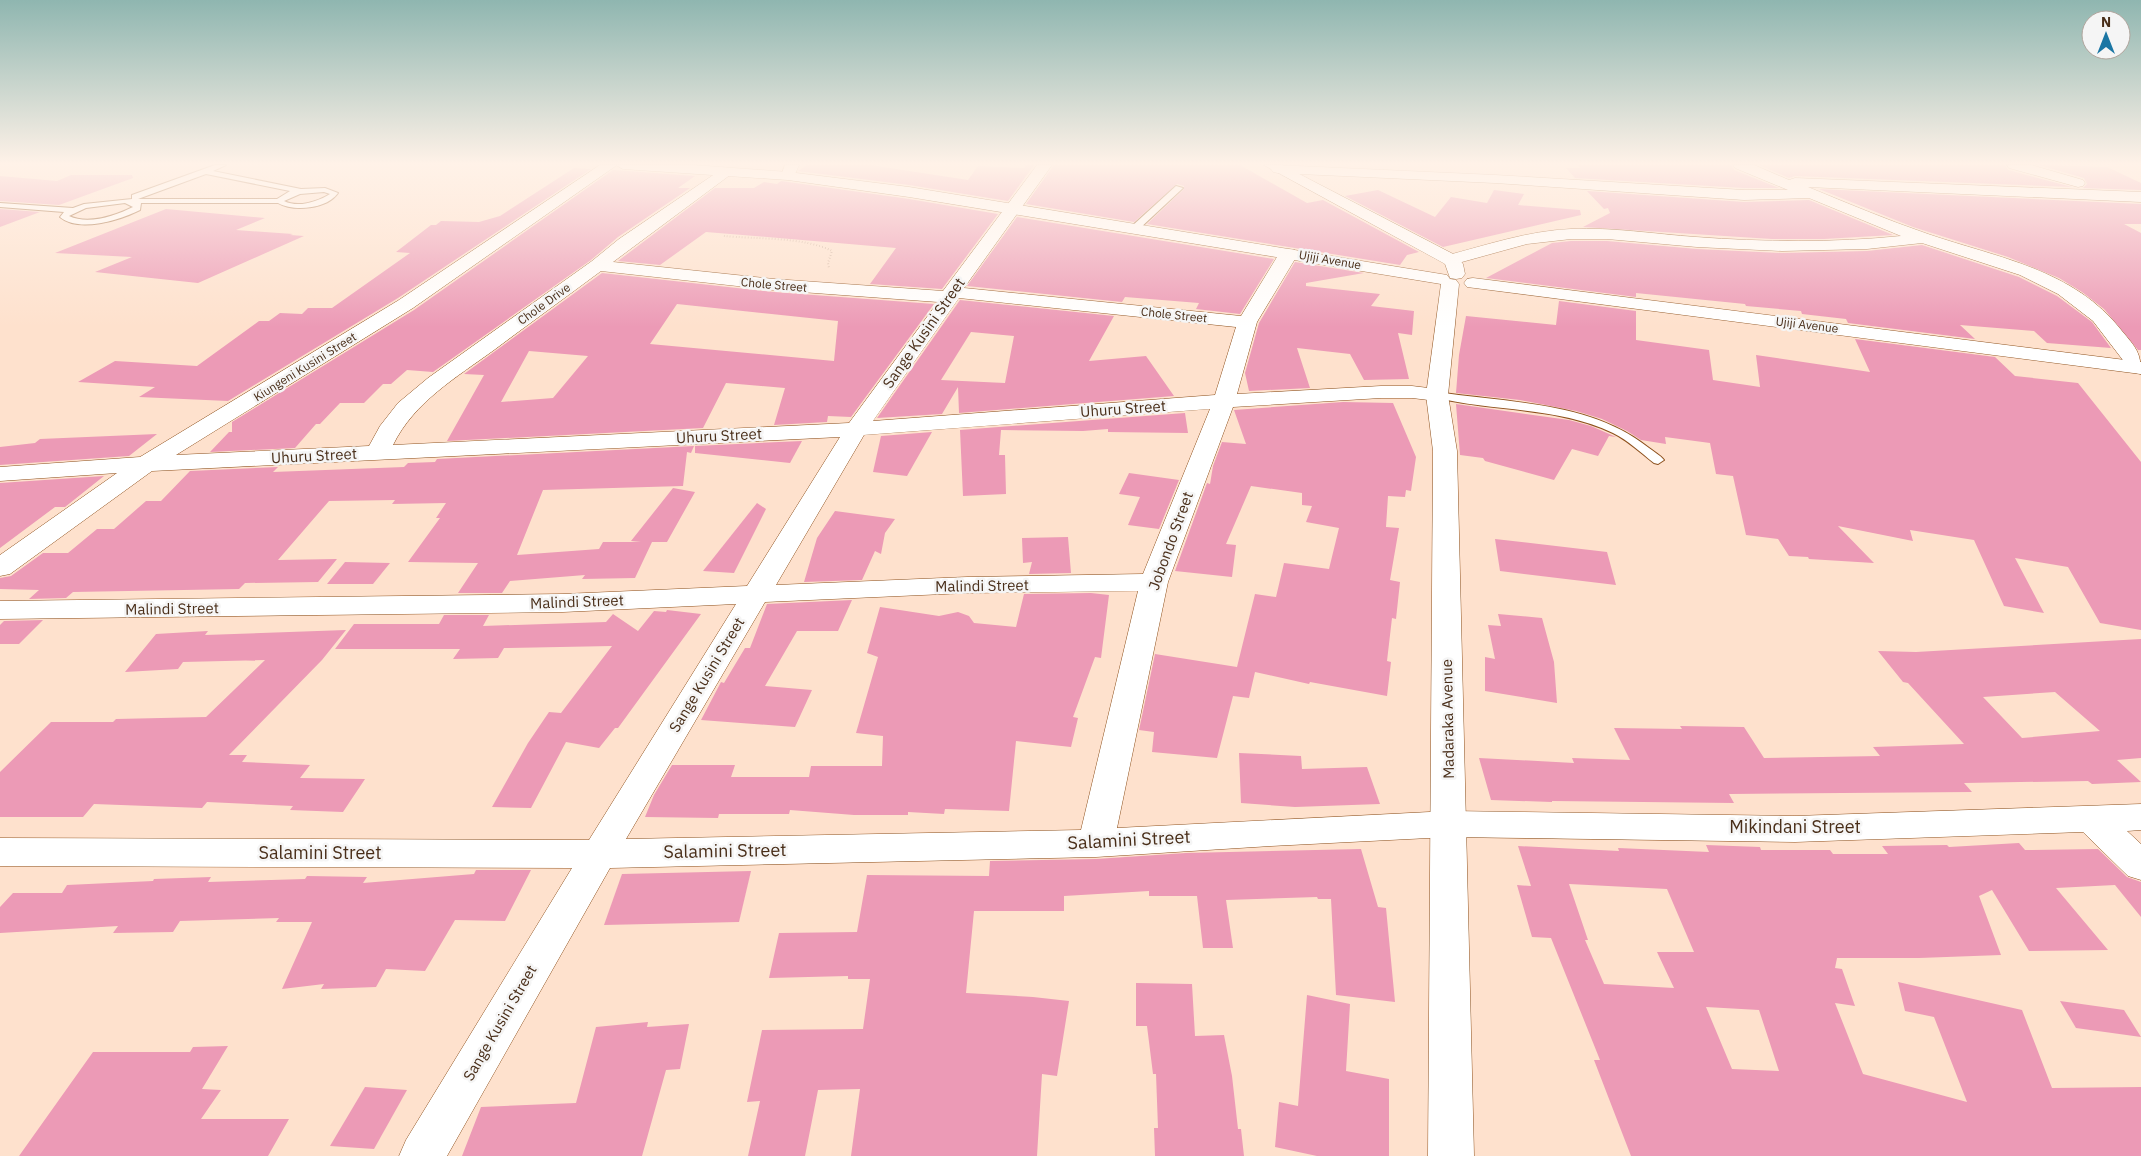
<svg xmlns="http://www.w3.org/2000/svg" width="2141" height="1156" font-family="'IBM Plex Sans',sans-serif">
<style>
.building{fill:#ec9ab6;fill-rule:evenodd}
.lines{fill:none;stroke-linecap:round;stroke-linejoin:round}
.lane-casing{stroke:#8d501c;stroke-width:2}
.street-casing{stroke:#8d501c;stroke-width:1}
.secondary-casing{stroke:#8d501c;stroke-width:1}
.primary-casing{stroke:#8d501c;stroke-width:1}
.path{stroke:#b99d89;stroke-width:2;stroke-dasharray:0.5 2.5;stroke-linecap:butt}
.lane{fill:#fff;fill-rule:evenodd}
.street{fill:#fff;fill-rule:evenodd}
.secondary{fill:#fff;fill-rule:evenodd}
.primary{fill:#fff;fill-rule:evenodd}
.labels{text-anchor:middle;stroke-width:5;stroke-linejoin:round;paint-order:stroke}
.far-street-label{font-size:12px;fill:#492e19;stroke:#f5f5f5}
.street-label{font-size:15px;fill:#492e19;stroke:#f5f5f5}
.near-street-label{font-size:18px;fill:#492e19;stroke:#f5f5f5}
</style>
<rect width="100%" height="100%" fill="#fee1cd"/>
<g class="building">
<path d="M807,165h63l98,15 10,-14 46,2 2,-3h8l-26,36 -99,-16 -111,-14z"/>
<path d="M1054,165h186l67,38 16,-3 96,52 -12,3 -7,10 -253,-41 37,-35v-3l-7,-2 -43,38 -108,-18z"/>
<path d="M1578,165h153l3,5 45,18h-35l-169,-10 -9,-10h14z"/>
<path d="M1759,165h246l3,5 64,17 -277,-11 -6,2z"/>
<path d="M2039,165l68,2 34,16v7l-58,-2 4,-4 -3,-6z"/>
<path d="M574,168l17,1 -193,129 -170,103 -89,-4 16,-10 -77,-5 37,-21 82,5 62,-45h10l11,-8 22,1 6,-6h24l78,-55 -14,-1 35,-27h5l5,-4 38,1 21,-6z"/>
<path d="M613,170l82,6 -17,12h12l-72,49 -27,23 -158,112 -26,-2 -16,14h-8l-19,19h-24l-20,21h-4l-21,24 -85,4 19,-20h3v-10l182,-112z"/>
<path d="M71,175h61l1,3 -74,27 -59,-4v-25l57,5z"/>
<path d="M781,181l128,18 89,15 -56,75 -72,-5 26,-36 -129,-11 -61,-5 -46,33 -42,-4 97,-73h39l10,-6 13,2z"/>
<path d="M1819,189l322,15v20h-17l17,9v117h-3l-34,-41 -22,-17 -23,-14 -51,-21 -95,-30z"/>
<path d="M1378,190l57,27 16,-20 36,6 7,-13 30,4 -6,11 62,5 1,5 -138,32 -98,-51z"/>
<path d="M1587,191l157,11 65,-2 84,35 -69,4h-52l-189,-12 27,-14 -2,-5 -4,1z"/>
<path d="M0,209l40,3 -40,15z"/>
<path d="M166,209l99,9 -29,12 57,4 -3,1 14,1 -106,47 -103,-11 37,-15 -77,-4z"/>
<path d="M1017,217l257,42 -34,55 -44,-5 3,-6 -74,-6 -3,5 -155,-16z"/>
<path d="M1571,241h36l90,8 85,4 85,-2 55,-6 97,32 38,19 35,26 19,26 -64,-5 -13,-12 -74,-6 15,14 -127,-16 -2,-4 -44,-5 -1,-3 -55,-5 -1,-2 -109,-11v4l-150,-19 66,-35z"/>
<path d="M1295,262l69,11 -58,10v3l74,8 -9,12 43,5 -2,24 -14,-2 11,46 -45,1 -14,-26 -53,-6 13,40 -61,3 -4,-18 14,-50z"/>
<path d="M602,273l172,19 160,12 -83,113 -23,-1 -1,6 -53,3 11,-37 -59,-5 -23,45 -256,13 37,-66 -20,-1zM677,304l161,17 -4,40 -184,-17zM529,351l59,5 -35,42 -52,4z"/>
<path d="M960,300l154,16 -25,45 57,-5 28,40 -215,17 -1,-26 -16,27 -65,4zM971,332l43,4 -9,47 -64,-3z"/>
<path d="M1559,301l77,10v29l73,10 4,30 47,7 -4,-32 114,17 -15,-33 140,18 20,19 63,7 63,79v168l-41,-7 -32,-56 -53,-9 29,55 -40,-7 -30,-66 -64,-10 3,11 -75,-15 36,37 -65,-4 -1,-2 -19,-1 -11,-17 -32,-4 -13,-59 -17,-2 -6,-31 -45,-6 1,7 -25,-4 -14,-9 -25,-12 -26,-8 -56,-11 -64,-7 3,-38 7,-39 90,9z"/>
<path d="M1343,402l50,1 23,54 -5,34 -5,-1 -1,7 -17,-1 -2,31 13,1 -9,52 10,2 -4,37 -4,-1 -5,43 4,1 -4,34 -77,-14 -1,2 -54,-12 -6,26 -16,-2 -16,62 -65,-6 2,-20 -15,-2 16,-76 82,13 18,-73 21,3 8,-34 45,6 10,-41 -33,-6 6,-16 -10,-1v-12l-51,-7 -25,58 10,1 -4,32 -57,-6 32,-88 3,1 3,-18 9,-24 24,2 -12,-34z"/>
<path d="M1456,404l113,16 22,6 25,11 -7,-1 -11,20 -26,-7 -18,31 -69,-19 -2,-3 -23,-3z"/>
<path d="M1185,413l3,20 -80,-1v-3l-25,2 -82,-1 -2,25h6l1,39 -43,2 -3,-66z"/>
<path d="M932,432l-25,44 -34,-4 8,-36z"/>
<path d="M157,434l-28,22 -129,9v-18l35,-4 5,-4z"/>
<path d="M802,441l-12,22 -95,-10v-7z"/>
<path d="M694,446l-3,7 -4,-1 -4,34 -140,4 -26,65 82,-6 4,-7h38l-10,-1 42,-53 22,4 -28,50h-15l-17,36 -53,1 3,-4 -75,6 -8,12h-44l20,-30 -70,-1 32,-44h-4l10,-15 -54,1 3,-4 -66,1 -51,59 59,-1 -19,23 -73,1 -6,6 -166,3 -7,6 -37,1 10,-9 -39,-1v-11l11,-2 32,-23h25l29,-24h17l32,-28h15l29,-30 88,-4 -5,5 131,-5 4,-4 27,-1 2,-3z"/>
<path d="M1129,473l50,7 -20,49 -31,-4 12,-28 -21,-3z"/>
<path d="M104,476l-39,31h-10l-55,41v-65z"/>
<path d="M757,503l9,6 -32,64 -31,-2z"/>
<path d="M835,511l60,8 -10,14 -4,21 -6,-3 -13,29 -58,2 13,-44z"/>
<path d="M1068,537l3,36 -42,1 3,-12 -9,1 -1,-25z"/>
<path d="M1495,539l112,13 9,33 -116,-14z"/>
<path d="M345,562l45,1 -17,21h-46z"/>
<path d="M1091,593l18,2 -8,63 -6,-1 -22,60 5,1 -7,29 -55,-6 -7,70 -64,-2 -1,5 -36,-2v3h-54l-64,-5 -1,4h-70l-1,4 -73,-1 9,-22 18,-30h63l-4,12h78l2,-11h71l1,-30 -27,-3 22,-76 -11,-4 13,-46 59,9 19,-4 11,4 5,7 42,4 8,-33z"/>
<path d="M852,600l-14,31h-41l-32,55 47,4 -17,37 -94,-7 20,-38 3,1 21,-35h5l17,-44z"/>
<path d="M667,610l34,4 -83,114h-3l-16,20 -33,-6 -35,66 -39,-1 36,-64 21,-31 12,1 51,-67 -108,2 -6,10 -45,1 7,-10h-125l19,-25h85l5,-9h45l-6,11 123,-4 7,-8 25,17 16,-20 12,1z"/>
<path d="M1498,614l44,4 12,44 3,41 -72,-12v-34l10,2 -7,-34 13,1z"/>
<path d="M43,620l-24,24h-19v-19l4,-4z"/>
<path d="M346,630l-24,30 -93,95h18l-5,7 68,3 -10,13 65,1 -22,33 -53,-2 3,-4 -86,-4 -5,6 -108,-4 -11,13h-83v-45l51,-50h62l3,-3 90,-2 59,-57 -82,2 -5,7 -53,3 31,-38 52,-3 -3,4z"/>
<path d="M2141,639v119l-24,2 24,22 -49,2 -4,-3 -124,2 8,9 -243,2 5,9 -182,-2v1l-61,-2 -12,-42 95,5 -2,-5 58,2 -16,-32 68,1 -2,-3 64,1 20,31 116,-2 -7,-9 91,-3 -56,-61 -5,-1 -25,-31 38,1zM2055,692l45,39 -78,7 -39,-41z"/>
<path d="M1239,753l62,3 1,13 65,-2 13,37 -85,3 -54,-4z"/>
<path d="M2019,843l6,7 73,-1 29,28 14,5v35l-26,-32 -59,3 52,62 -79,1 -37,-61 -13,6 22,59 -82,3h-82l-2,10 7,1 13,37 -20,-3 28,71 104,28 -33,-85 -29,-6 -7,-29 124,28 30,78 89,-1v69h-510l-37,-96h6l-49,-122 -19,-1 -15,-52 14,1 -13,-40 101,5 -1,-3 91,4 -3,-7 54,2 1,3h69l3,4h55l-6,-8 65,-1 2,2zM1569,884l98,5 27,63h-37l17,36 -70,-4 -19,-44h3zM1706,1007l53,3 20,61 -47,-2z"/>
<path d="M1361,849l17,58 8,1 9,94 -59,-7 -5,-96h-13l-1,-2 -91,3 7,48h-30l-6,-52h-48v-5l-85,5v15h-90l-8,82 67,4 36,4 -12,75 -15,-2 -5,82h-186l9,-67 -42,1 -13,66h-57l12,-55 -13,1 15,-72 101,-1 7,-50h-22v-3l-79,2 10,-45 78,-1 10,-57 122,1 1,-15 106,-2 90,-6z"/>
<path d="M476,870h55l-26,51 -50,-1 -30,51 -39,-2 -10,18 -55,2 3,-5 -42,5 30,-67h-36l3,-4 -99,3 -7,11 -60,1 5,-7 -118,7v-26l13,-14h49l5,-8 86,-4 1,-2 57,-2 -3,5 97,-3 2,-3 60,1 -4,6 111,-9z"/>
<path d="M751,871l-12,51 -135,3 18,-51z"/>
<path d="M1136,983l56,1 3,52 29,-1 8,41 6,53h3l3,27h-89l-1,-28h4l-2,-54h-3l-6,-48h-11z"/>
<path d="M1307,995l43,9 -4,67 43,8v77h-72l-42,-9 4,-45 19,4z"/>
<path d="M2060,1001l64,9 17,27 -65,-9z"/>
<path d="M648,1022l-1,5 42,-3 -9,45 -14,1 -24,86h-180l19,-49 95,-4 20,-76z"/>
<path d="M228,1046l-26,43 19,1 -20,29h88l-21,37h-249l74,-104h97l3,-5z"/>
<path d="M365,1087l42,3 -33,59 -44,-3z"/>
</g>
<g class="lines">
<defs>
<g id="lane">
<path d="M215,165h11l-13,6 88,18 24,-1 13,5c-11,16 -44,19 -60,10h-137l-1,7c-20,10 -61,23 -80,7l4,-5 -64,-5v-4l73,5 11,-4 48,-5v-4zM206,174l84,17 -13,8h-139zM324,192l6,2c-13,8 -32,14 -46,7l16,-7zM125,203l8,4c-18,9 -45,18 -64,9l17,-8z"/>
<path d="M1176,186l7,2 -45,42h-6v-4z"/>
<path d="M1437,392c71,11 154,9 212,56 5,4 11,7 15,12l-6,4 -4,-1c-13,-10 -26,-23 -41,-30 -56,-27 -120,-21 -180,-36l-1,-2z"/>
</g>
<g id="street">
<path d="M600,165h17l-204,143 -237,147 193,-9 11,-20 18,-23 30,-25 164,-117 27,-22 103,-70h10l2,3 -121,90 161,17 169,12 94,-126h15l-88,123 277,28 36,-59c6,-7 9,-9 18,-7l3,4 -41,68 -20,72 144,-8h31l33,4 3,5 -3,5 -8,1 -25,-3h-31l-148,9 -65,175 -51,246 332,-17 346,5 346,-12v26l-14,1 14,13v36l-13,-4 -45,-44 -288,10 -346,-5 -178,9 -175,11 -486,11 -163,288h-48l7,-16 166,-272 -572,-2v-28l589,2 147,-236 -173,8 -563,7v-18l563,-7 184,-8 93,-149 -688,34 -142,103 -10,2v-21l117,-82 -117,8v-14l140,-10 259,-157zM601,271l173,19 164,12 -89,121 -456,22c21,-43 64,-68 101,-95 36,-27 72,-53 107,-79zM959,298l277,29 -21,68 -342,26zM1210,409l-67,165 -176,3 -191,8 88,-150zM1138,591l-57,239 -455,9 139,-237 202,-9z"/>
<path d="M785,165h14l-6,14h-10l-2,-3z"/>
<path d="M1275,165l220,10 249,15h44l-53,-22 -2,-3h21l35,15 6,-2 346,14v10l-333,-15c39,16 79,33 120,47 70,24 146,35 194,97 14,17 19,21 19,43l-9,-2 -39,-51 -35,-27 -38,-19 -98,-32 -55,6 -85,2 -85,-4 -90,-8h-36l-44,5 -76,21 -6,-1 -3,-4 3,-4c42,-11 82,-25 126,-27 42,-2 83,5 125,8 67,5 137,6 205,-1l-92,-38 -65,2 -249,-17 -217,-10 -5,-1 -2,-3z"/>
<path d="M2007,165h24l52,15 2,3 -2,3 -5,1 -69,-19z"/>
</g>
<g id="secondary">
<path d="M616,165h77l95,7 121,15 532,87 6,1 3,4 -3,4 -6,1 -532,-87 -121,-17 -165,-11z"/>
<path d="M1473,278l668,84v12l-674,-87 -3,-4 3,-4z"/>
</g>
<g id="primary">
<path d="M1264,165h18l175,91 6,8 2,10 -3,4 -6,1 -6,-1 -5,-14z"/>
<path d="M1450,279l6,1 3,4 -11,111 9,56 17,705h-46l5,-705 -7,-56 15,-111 3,-4z"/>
</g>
</defs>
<use href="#lane" class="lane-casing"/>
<use href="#street" class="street-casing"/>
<use href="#secondary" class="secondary-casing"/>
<use href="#primary" class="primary-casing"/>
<path class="path" d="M724,236c30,3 82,1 108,15l-4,12 1,5"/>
<use href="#lane" class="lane"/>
<use href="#street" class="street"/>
<use href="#secondary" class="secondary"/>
<use href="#primary" class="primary"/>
</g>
<linearGradient id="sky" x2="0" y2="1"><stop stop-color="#8fb6b0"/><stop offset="0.5" stop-color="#fff2e8"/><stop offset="1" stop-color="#fff2e8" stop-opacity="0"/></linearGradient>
<rect width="2141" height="327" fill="url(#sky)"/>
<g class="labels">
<g class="far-street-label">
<text transform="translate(1330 260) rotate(10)" y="4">Ujiji Avenue</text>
<text transform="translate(774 285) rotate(5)" y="4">Chole Street</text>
<text transform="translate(544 304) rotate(-36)" y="4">Chole Drive</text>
<text transform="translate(1174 315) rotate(6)" y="4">Chole Street</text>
<text transform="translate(1807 325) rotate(7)" y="4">Ujiji Avenue</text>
<text transform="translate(305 367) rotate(-32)" y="4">Kiungeni Kusini Street</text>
</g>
<g class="street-label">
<text transform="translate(924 333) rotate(-55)" y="5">Sange Kusini Street</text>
<text transform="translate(1123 409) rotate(-4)" y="5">Uhuru Street</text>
<text transform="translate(719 436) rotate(-3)" y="5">Uhuru Street</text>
<text transform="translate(314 456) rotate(-3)" y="5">Uhuru Street</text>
<text transform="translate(1171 541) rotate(-70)" y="5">Jobondo Street</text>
<text transform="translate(982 586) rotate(-1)" y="5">Malindi Street</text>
<text transform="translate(577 602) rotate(-2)" y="5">Malindi Street</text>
<text transform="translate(172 609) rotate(-1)" y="5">Malindi Street</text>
<text transform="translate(707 675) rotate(-59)" y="5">Sange Kusini Street</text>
<text transform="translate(1448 719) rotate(-91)" y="5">Madaraka Avenue</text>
<text transform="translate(500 1023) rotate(-60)" y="5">Sange Kusini Street</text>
</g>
<g class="near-street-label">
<text x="1795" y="833">Mikindani Street</text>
<text transform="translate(1129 840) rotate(-3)" y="6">Salamini Street</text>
<text transform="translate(725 851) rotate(-1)" y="6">Salamini Street</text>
<text x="320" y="859">Salamini Street</text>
</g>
</g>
<g transform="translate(2106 35)"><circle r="24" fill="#f5f5f5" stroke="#b0a59d"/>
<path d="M0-4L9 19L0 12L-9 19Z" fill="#1b76a4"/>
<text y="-8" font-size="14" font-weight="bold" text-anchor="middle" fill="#492e19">N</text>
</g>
</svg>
